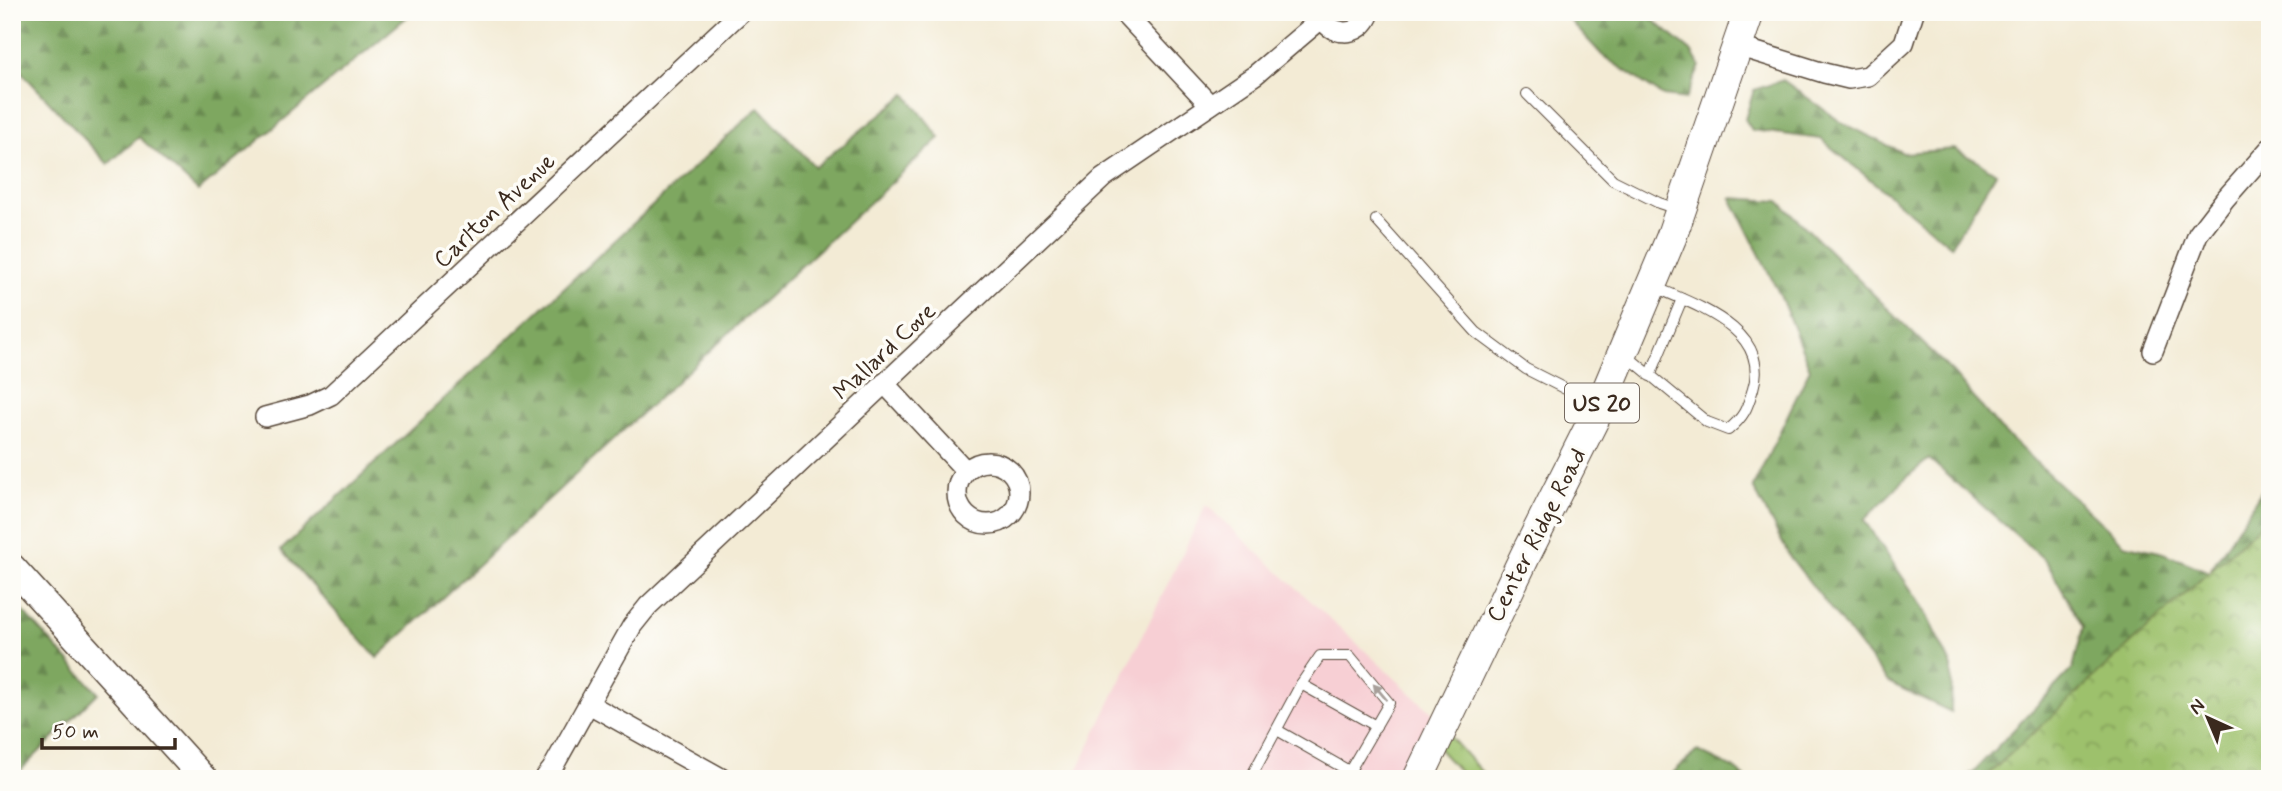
<svg xmlns="http://www.w3.org/2000/svg" width="2282" height="791" font-family="Mynerve,sans-serif">
<style>
.built{fill:#f7cfd4}
.forest{fill:url(#forest-firs);stroke:#5c683f;stroke-width:2}
.park{fill:url(#park-crowns);stroke:#6c7645;stroke-width:2}
.lines{fill:none;stroke-linecap:round;stroke-linejoin:round}
.lane-casing{stroke:#574739;stroke-width:12}
.street-casing{stroke:#574739;stroke-width:22}
.secondary-casing{stroke:#574739;stroke-width:29}
.primary-casing{stroke:#574739;stroke-width:32}
.lane{stroke:#fff;stroke-width:10}
.street{stroke:#fff;stroke-width:19}
.secondary{stroke:#fff;stroke-width:26}
.primary{stroke:#fff;stroke-width:30}
.oneway{fill:#a79f9a}
.labels{text-anchor:middle;stroke-width:7;stroke-linejoin:round;paint-order:stroke}
.shield{fill:#fdfcf7;stroke:#75695f;stroke-width:2}
.shield-label{font-size:23px;font-weight:bold;fill:#3b2a1e}
.street-label{font-size:24px;fill:#3b2a1e;stroke:#fdfcf7}
</style>
<defs>
<pattern id="forest-firs" width="22" height="20" patternUnits="userSpaceOnUse" patternTransform="scale(1.75)"><rect width="22" height="20" fill="#7ea760"/><path d="M5 1l3.5 6h-7zM16 11l3.5 6h-7z" fill="#68884f"/></pattern>
<pattern id="park-crowns" width="20" height="18" patternUnits="userSpaceOnUse" patternTransform="scale(1.75)"><rect width="20" height="18" fill="#9dc16c"/><path d="M2 6a3 3 0 1 1 6 0M12 15a3 3 0 1 1 6 0" fill="none" stroke="#819d58"/></pattern>
</defs>
<rect width="100%" height="100%" fill="#fdfcf7"/>
<filter id="ink" filterUnits="userSpaceOnUse"><feTurbulence type="fractalNoise" baseFrequency=".0143" numOctaves="2"/><feDisplacementMap in="SourceGraphic" scale="14" xChannelSelector="R" yChannelSelector="G"/><feConvolveMatrix kernelMatrix="1 2 1 2 8 2 1 2 1" color-interpolation-filters="sRGB"/></filter>
<filter id="wash" filterUnits="userSpaceOnUse"><feTurbulence type="fractalNoise" baseFrequency=".00686" numOctaves="4" result="noise"/><feDisplacementMap in="SourceGraphic" scale="28" xChannelSelector="R" yChannelSelector="G"/><feGaussianBlur stdDeviation="1.57" result="paint"/><feColorMatrix in="noise" values="0 0 0 0 0 0 0 0 0 0 0 0 0 0 0 0 0 1.4 0 .05"/><feComposite in="paint" operator="in"/></filter>
<g filter="url(#wash)">
<rect width="100%" height="100%" fill="#f3ebd5"/>
<path class="built" d="M1206,505l229,210 -28,64h-334z"/>
<g class="forest">
<path d="M12,12h401l-215,179 -59,-54 -31,27 -96,-102z"/>
<path d="M1562,12h81l48,39 9,15 -14,33 -23,-3 -60,-40z"/>
<path d="M1783,80l58,42 62,31 51,-4 25,13 17,11 -45,73 -130,-107 -69,-9 -7,-11 9,-29z"/>
<path d="M906,94l34,44 -563,520 -96,-108 478,-443 56,60z"/>
<path d="M1731,198l48,3 174,172 47,56 124,115 40,9 45,19 61,-94v301h-307l10,-7 100,-104 10,-41 -37,-66 -117,-102 -22,18 -43,43 58,86 30,61 -1,45 -63,-30 -98,-125 -37,-70 57,-118 -30,-74z"/>
<path d="M12,599l86,94 -86,86z"/>
<path d="M1697,751l36,17 14,11h-81z"/>
</g>
<g class="park">
<path d="M2270,516v263h-287z"/>
<path d="M1444,730l44,49h-22l-30,-33z"/>
</g>
</g>
<g filter="url(#ink)">
<g class="lines">
<defs>
<g id="lane">
<path d="M1527,94l86,86 46,23 18,6"/>
<path d="M1376,220l100,112 50,37 71,36"/>
<path d="M1626,355l81,67 21,8c16,-13 19,-21 25,-41 18,-59 -56,-83 -98,-102"/>
<path d="M1650,376l32,-77"/>
<path d="M1301,684l75,42"/>
<path d="M1277,730l86,49"/>
<path d="M1250,779l51,-95 19,-28h30l39,47 -44,76"/>
</g>
<g id="street">
<path d="M1123,12l87,93"/>
<path d="M1319,12c8,26 43,27 51,0"/>
<path d="M1737,46l87,27 25,6 19,-3 36,-33 10,-31"/>
<path d="M2153,351l45,-117 27,-35 45,-51"/>
<path d="M884,383l82,88"/>
<path d="M265,417l45,-12 21,-10 410,-383"/>
<circle cx="988" cy="493" r="31"/>
<path d="M589,704l134,75"/>
<path d="M544,779l8,-10 80,-143 16,-20 455,-428 152,-103 66,-56"/>
</g>
<path id="secondary" d="M12,567l192,212"/>
<path id="primary" d="M1418,779l108,-225 74,-147 71,-169 78,-226"/>
</defs>
<use href="#lane" class="lane-casing"/>
<use href="#street" class="street-casing"/>
<use href="#secondary" class="secondary-casing"/>
<use href="#primary" class="primary-casing"/>
<use href="#lane" class="lane"/>
<use href="#street" class="street"/>
<use href="#secondary" class="secondary"/>
<use href="#primary" class="primary"/>
</g>
<defs><path id="oneway-solid" d="M-6-.8H1V-3.2L6.5 0L1 3.2V.8H-6Z" transform="scale(1.75)"/></defs>
<use class="oneway" href="#oneway-solid" transform="translate(1380 692) rotate(-130)"/>
</g>
<g class="labels">
<rect class="shield" x="1565" y="383.5" width="74" height="39" rx="5"/>
<g class="shield-label">
<text x="1602" y="411">US 20</text>
</g>
<g class="street-label">
<text transform="translate(494 210) rotate(-43)" y="8">Carlton Avenue</text>
<text transform="translate(884 351) rotate(-43)" y="8">Mallard Cove</text>
<text transform="translate(1536 535) rotate(-63)" y="8">Center Ridge Road</text>
</g>
</g>
<rect width="2282" height="791" fill="none" stroke="#fdfcf7" stroke-width="42"/>
<g transform="translate(2208 718) rotate(316)" stroke="#fdfcf7" stroke-width="5" paint-order="stroke">
<path d="M0-5L12 26L0 18L-12 26Z" fill="#3b2a1e"/>
<text y="-10" font-size="19" font-weight="bold" text-anchor="middle" fill="#3b2a1e">N</text>
</g>
<path d="M42 738v10h133v-10" fill="none" stroke="#3b2a1e" stroke-width="3.5"/>
<text x="52" y="738" font-size="21" fill="#3b2a1e" stroke="#fdfcf7" stroke-width="5" paint-order="stroke">50 m</text>
</svg>
